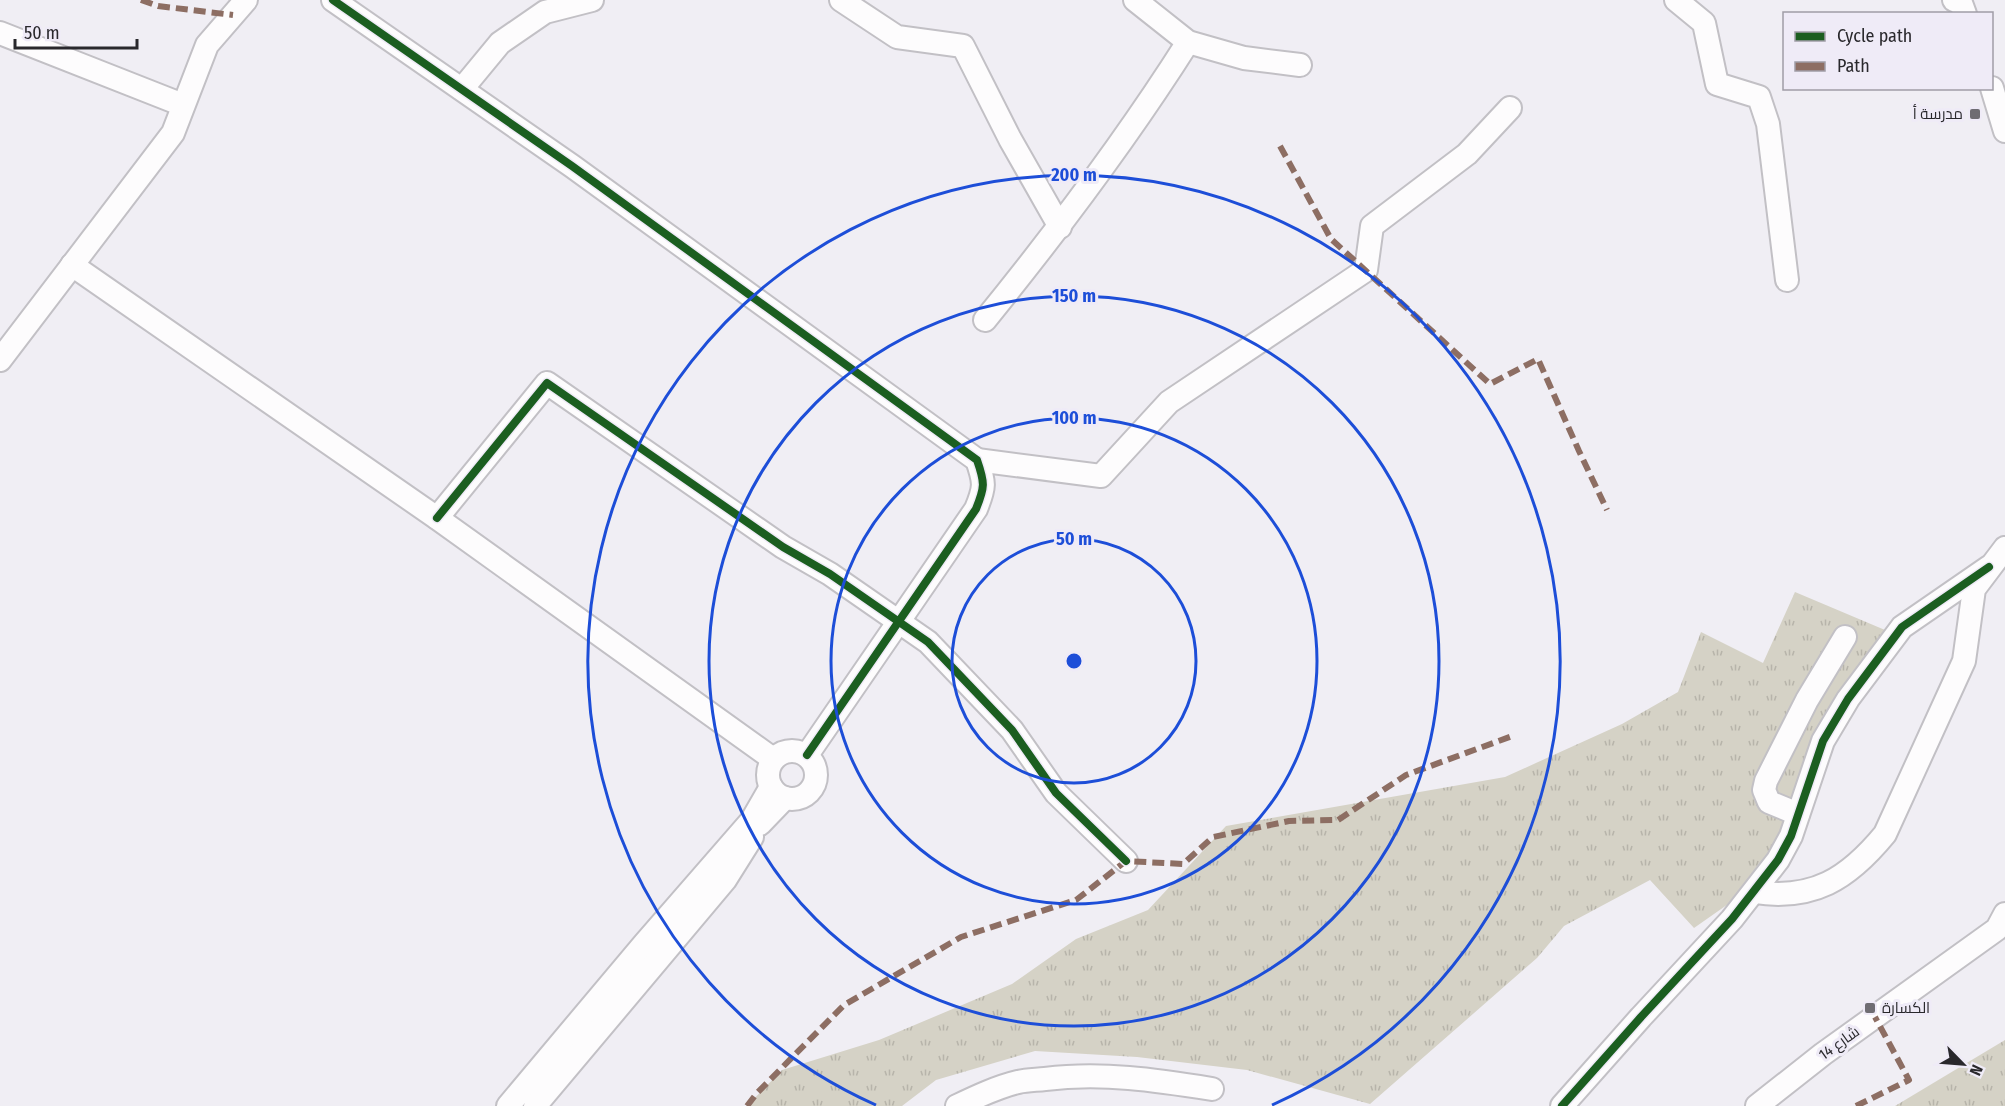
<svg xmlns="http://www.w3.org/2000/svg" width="2005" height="1106" font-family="'Fira Sans Condensed',Cairo,sans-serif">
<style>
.grass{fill:url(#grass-tufts)}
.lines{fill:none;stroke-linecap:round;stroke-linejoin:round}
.minor-casing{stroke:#c2c0c5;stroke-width:26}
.minor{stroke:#fdfcfd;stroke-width:22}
.quiet{stroke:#8d6e63;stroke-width:6;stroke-dasharray:12 6;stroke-linecap:butt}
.cycleway-casing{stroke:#efebf7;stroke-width:11}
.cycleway{stroke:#1b5e20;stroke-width:8}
.ring{fill:none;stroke:#1d4ed8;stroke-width:3}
.poi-dot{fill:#6f6d72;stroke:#efebf7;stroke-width:2}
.labels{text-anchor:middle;stroke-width:6;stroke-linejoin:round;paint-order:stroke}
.poi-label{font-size:15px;fill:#29282c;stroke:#efebf7;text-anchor:end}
.street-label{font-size:15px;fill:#29282c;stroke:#efebf7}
.centre{fill:#1d4ed8;stroke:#efebf7;stroke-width:3}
.ring-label{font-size:18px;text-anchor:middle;font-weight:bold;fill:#1d4ed8;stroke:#efebf7;stroke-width:6;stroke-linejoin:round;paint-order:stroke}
</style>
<defs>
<pattern id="grass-tufts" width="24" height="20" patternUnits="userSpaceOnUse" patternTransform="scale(1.5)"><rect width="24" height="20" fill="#d5d2c6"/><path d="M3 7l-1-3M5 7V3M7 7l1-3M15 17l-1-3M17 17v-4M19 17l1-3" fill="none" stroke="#b7b4aa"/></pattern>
</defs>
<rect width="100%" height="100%" fill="#f0eef4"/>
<g class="grass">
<path d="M1795,592l90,38 -55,115 -49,122 -87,61 -44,-48 -86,46 -27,32 -167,146 -123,-34 -110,-13 -102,-6 -99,29 -34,26h-155l35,-36 97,-30 133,-56 64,-45 72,-29 78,-84 279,-49 117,-53 56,-32 23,-60 62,31z"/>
<path d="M2005,1040v66h-110z"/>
</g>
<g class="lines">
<defs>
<g id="minor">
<path d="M333,0l239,166 405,294c8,23 8,27 -1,49l-169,246"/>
<path d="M841,0l56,37 66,9 47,93 50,88"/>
<path d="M1135,0l53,42 56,16 56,7"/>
<path d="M1676,0l28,23 13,61 42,13 9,27 19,156"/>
<path d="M1954,0l7,3 4,11"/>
<path d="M0,33l183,72"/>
<path d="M1992,88l13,43"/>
<path d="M462,89l38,-46 45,-31 47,-12"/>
<path d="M72,265l365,253 336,241"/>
<path d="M985,320c73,-90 141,-180 203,-278"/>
<path d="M0,360l173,-227 34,-88 39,-45"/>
<path d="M977,460l124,16 68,-74 197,-132 6,-44 95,-72 43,-46"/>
<path d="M437,518l110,-135 236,164 47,27 98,68 84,88 44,63 70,68"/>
<circle cx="792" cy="775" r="24"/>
<path d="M1798,814l-29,-12 -5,-12 2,-9 41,-81 38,-63"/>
<path d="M760,824l25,-26"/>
<path d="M1754,892c59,9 94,-13 131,-58l79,-173 10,-72 31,-41"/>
<path d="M508,1106l136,-162 108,-124 19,-33"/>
<path d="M535,1106l190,-226 27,-43"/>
<path d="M957,1106c19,-9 40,-19 61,-24 8,-2 18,-2 27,-3 57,-7 111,1 167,10"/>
<path d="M1562,1106l79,-89 91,-98 46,-59 13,-24 32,-95 25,-42 54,-72 87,-60"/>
<path d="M1757,1106l66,-52 174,-125 8,-15"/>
</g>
</defs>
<use href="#minor" class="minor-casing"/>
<use href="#minor" class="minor"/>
<g class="quiet">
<path d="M141,0l17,6 75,9"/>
<path d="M1280,146l51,93 159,145 48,-25 41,92 28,59"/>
<path d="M747,1106l10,-13 87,-88 117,-68 115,-37 50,-39 57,3 30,-27 76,-16 49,-1 68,-45 109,-40"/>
<path d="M1856,1106l53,-26 -34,-63"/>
</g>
<defs>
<g id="cycleway">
<path d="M333,0l239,166 405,294c8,23 8,27 -1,49l-169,246"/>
<path d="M437,518l110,-135 236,164 47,27 98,68 84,88 44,63 70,68"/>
<path d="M1562,1106l79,-89 91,-98 46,-59 13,-24 32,-95 25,-42 54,-72 87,-60"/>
</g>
</defs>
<use href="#cycleway" class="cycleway-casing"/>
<use href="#cycleway" class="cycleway"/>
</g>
<g class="ring">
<circle cx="1074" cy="661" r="122"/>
<circle cx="1074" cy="661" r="243"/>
<circle cx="1074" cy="661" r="365"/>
<path d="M876 1105A486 486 0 1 1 1272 1105"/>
</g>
<g class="poi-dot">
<rect x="1969" y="108" width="12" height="12" rx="3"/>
<rect x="1864" y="1002" width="12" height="12" rx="3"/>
</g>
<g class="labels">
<g class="poi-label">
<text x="1963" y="119">مدرسة أ</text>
<text x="1882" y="1013" text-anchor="start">الكسارة</text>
</g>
<g class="street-label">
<text transform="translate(1839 1043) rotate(-36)" y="5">شارع 14</text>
</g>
</g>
<circle cx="1074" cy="661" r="9" class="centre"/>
<g class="ring-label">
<text x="1074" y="181">200 m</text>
<text x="1074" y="302">150 m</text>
<text x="1074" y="424">100 m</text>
<text x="1074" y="545">50 m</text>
</g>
<rect x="1783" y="12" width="210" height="78" fill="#efebf7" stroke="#a09da6" stroke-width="1.5"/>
<rect x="1795" y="32" width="30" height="9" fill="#1b5e20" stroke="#a09da6" stroke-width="1.5"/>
<text x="1837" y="42" font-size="18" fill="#29282c">Cycle path</text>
<rect x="1795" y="62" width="30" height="9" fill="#8d6e63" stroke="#a09da6" stroke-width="1.5"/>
<text x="1837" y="72" font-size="18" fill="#29282c">Path</text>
<g transform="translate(1963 1064) rotate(115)" stroke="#efebf7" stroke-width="4.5" paint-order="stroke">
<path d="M0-4.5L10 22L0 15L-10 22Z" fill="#29282c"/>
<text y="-9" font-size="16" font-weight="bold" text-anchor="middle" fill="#29282c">N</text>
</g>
<path d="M15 39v9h122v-9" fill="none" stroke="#29282c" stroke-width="3"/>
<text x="24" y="39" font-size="18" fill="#29282c" stroke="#efebf7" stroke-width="4.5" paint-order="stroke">50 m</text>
</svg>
